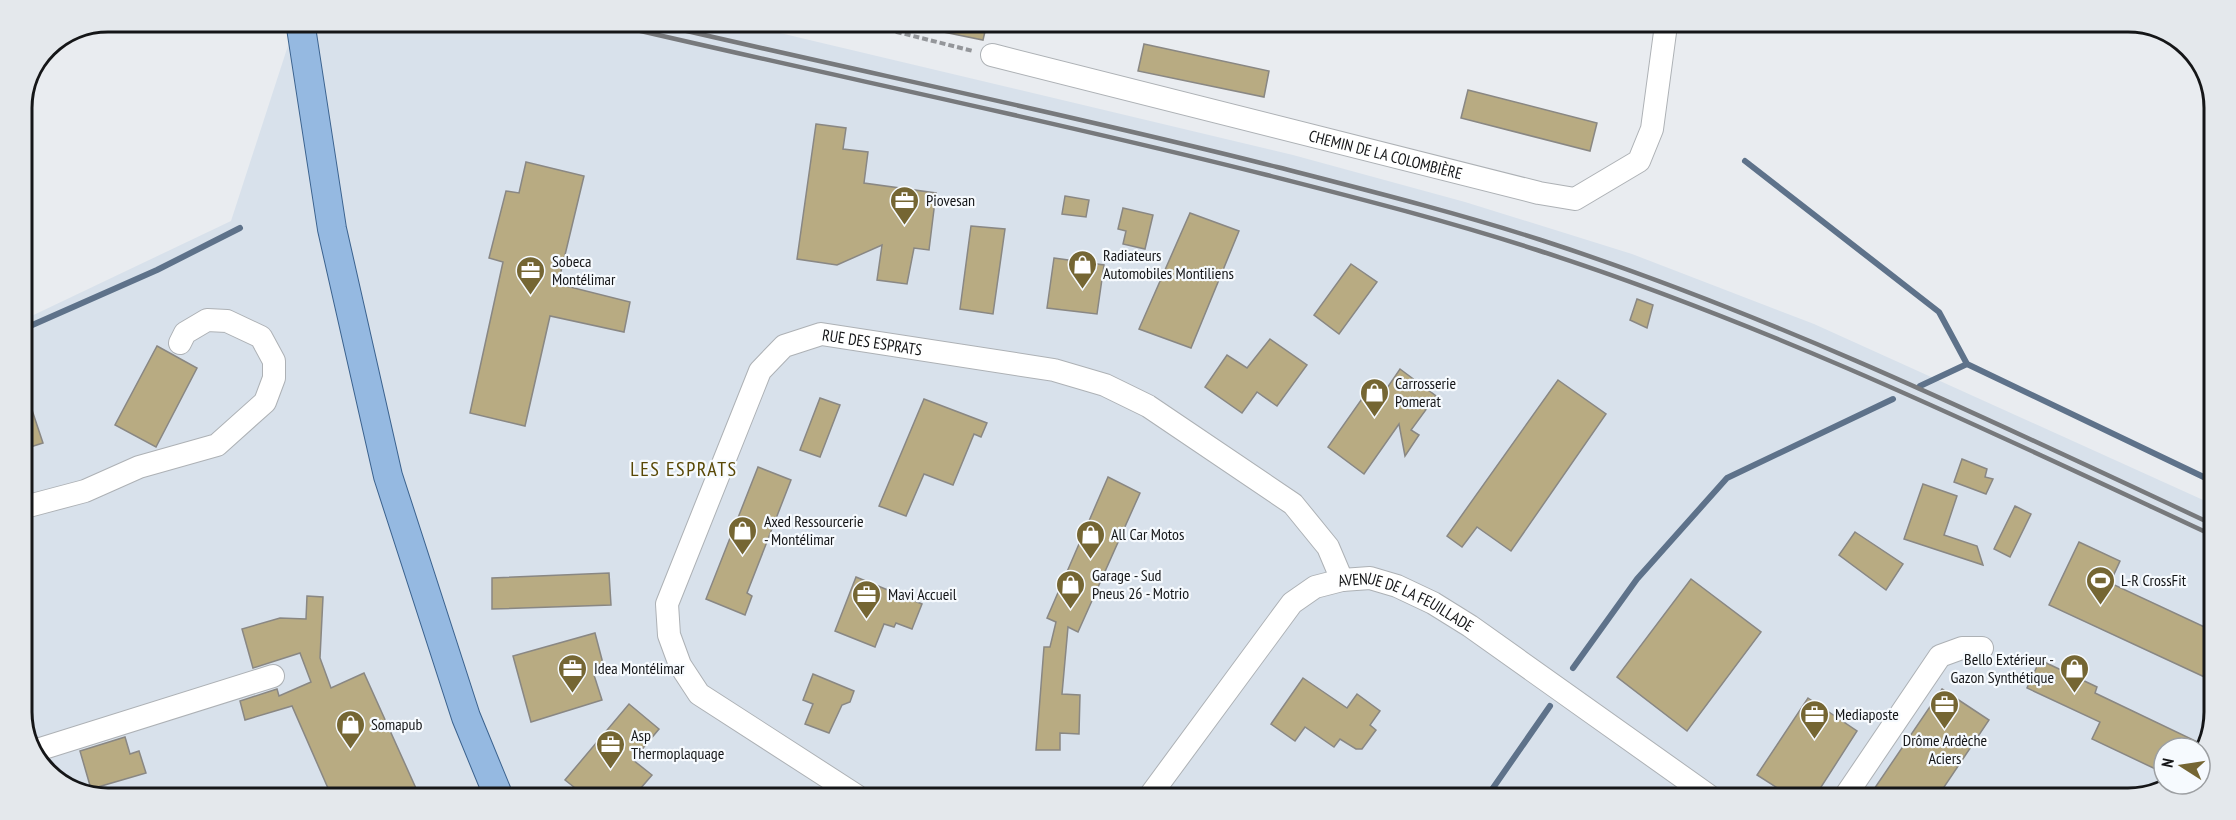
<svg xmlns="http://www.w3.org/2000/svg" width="2236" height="820" font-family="'PT Sans Narrow',sans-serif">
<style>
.built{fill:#d8e1eb}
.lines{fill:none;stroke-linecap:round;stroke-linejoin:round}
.stream{stroke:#5e728a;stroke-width:6}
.building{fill:#b8ab82;stroke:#898783;stroke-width:1.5}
.minor-casing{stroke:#adb1b5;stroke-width:24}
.major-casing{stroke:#3b628e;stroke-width:30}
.path{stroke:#94969a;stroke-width:4;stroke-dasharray:6 3;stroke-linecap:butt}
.minor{stroke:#fff;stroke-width:22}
.major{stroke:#95b9e1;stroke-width:28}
.rail{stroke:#77797c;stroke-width:4.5}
.labels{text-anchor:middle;stroke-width:4.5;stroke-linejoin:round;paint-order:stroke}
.street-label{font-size:16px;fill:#151618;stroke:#f6fafe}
.poi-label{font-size:16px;fill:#151618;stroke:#f6fafe;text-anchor:start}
.quarter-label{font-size:20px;letter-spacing:1.5px;fill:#584705;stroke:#f6fafe}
.rim{fill:none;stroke:#151618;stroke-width:3}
</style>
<rect width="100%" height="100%" fill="#e9ecf0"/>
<path class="built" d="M296,21l438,1 559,133 172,47 167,52 182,70 398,180 -2,237 -10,14v-7h-36v36h9l-44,15 -2050,-5 -40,-28 -18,-47v-398l210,-100z"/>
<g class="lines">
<g class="stream">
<path d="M1745,161l194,151 28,52 245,117"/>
<path d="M21,330l136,-60 83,-42"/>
<path d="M1920,386l47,-22"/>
<path d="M1573,668l64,-89 90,-101 166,-79"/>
<path d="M1486,798l64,-92"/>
</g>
</g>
<g class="building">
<path d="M934,23h53l-4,17 -50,-10z"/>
<path d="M1144,44l125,27 -5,26 -126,-26z"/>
<path d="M1468,90l129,33 -7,28 -129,-33z"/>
<path d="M816,124l30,4 -3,21 25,3 -4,31 72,10 -7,57 -15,-2 -7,36 -30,-4 5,-35 -45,20 -40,-6z"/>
<path d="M526,162l58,14 -26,108 72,18 -6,30 -74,-16 -25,110 -55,-13 33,-151 -14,-4 17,-67 13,2z"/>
<path d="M1065,196l24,4 -3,17 -24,-3z"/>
<path d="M1123,208l30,7 -8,34 -22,-5 3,-13 -8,-2z"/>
<path d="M1190,213l49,18 -48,117 -52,-19z"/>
<path d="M971,226l34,3 -12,85 -33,-5z"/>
<path d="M1054,258l50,7 -7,49 -50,-6z"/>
<path d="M1351,264l26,18 -38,52 -25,-19z"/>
<path d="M1637,299l16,6 -6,23 -17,-8z"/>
<path d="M1270,339l37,26 -30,41 -20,-14 -15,21 -37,-26 22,-32 20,13z"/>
<path d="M157,346l40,22 -41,79 -41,-22z"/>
<path d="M1400,369l36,27 -25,34 8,5 -14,21 -6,-32 -35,50 -36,-27 43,-61 12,8z"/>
<path d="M1558,380l48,34 -95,137 -34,-24 -15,20 -15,-11z"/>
<path d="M24,386l19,57 -22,7v-63z"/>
<path d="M820,398l20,7 -20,52 -20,-7z"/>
<path d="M924,399l63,24 -6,14 -7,-3 -21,51 -29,-11 -18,42 -27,-10z"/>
<path d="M1962,459l25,10 -2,8 8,2 -7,15 -32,-12z"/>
<path d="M758,467l33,13 -44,113 5,3 -7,19 -39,-16z"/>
<path d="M1108,477l32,16 -62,139 -10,-5 -6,67 18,1 -1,39 -19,-1v17h-24l8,-103h6l6,-25 -9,-4z"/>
<path d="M1923,484l34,12 -13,39 33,11 6,19 -79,-26z"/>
<path d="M2015,506l16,8 -21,43 -16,-8z"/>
<path d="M1855,532l48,32 -17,26 -47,-35z"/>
<path d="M2079,542l41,19 -10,22 101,47v50l-162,-75z"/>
<path d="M609,573l2,32 -119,4v-31z"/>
<path d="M856,577l66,27 -10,25 -16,-6 -2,4 -10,-3 -9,23 -40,-16z"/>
<path d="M1691,579l70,53 -74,99 -70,-54z"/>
<path d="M307,596l16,1 -3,61 11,30 33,-15 55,122h-88l-39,-89 -47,14 -5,-19 37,-12 2,7 32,-14 -11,-29 -47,15 -11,-39 38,-11 26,1z"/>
<path d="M595,633l10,38 -11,4 8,25 -71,22 -18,-66z"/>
<path d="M2040,660l57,27 -2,6 111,53 -1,2h-41v25l-72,-34 8,-17 -73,-34z"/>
<path d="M813,674l41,17 -4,11 -8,3 -13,28 -24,-9 8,-20 -10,-4z"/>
<path d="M1303,678l44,30 10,-14 23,17 -10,14 6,5 -14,19h-6l-16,-10 -6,8 -29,-20 -10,14 -24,-17z"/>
<path d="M1942,689l47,31 -53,79 -68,-1z"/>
<path d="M1808,698l49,33 -43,67h-21l-36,-23z"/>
<path d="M629,704l30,25 -26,31 19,15 -18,21 -50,-1 -19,-15z"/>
<path d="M125,737l5,17 9,-3 7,22 -55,16 -11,-38z"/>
</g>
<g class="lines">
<defs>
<g id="minor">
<path id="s1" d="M992,55l547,138 36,6 64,-38 13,-32 14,-104"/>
<path d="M21,508l64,-17 54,-24 78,-22 48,-43 9,-24v-17l-13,-24 -34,-16 -20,-1 -22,13 -5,10"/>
<path d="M34,751l239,-75"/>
<path id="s2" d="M857,796l-158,-102 -19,-29 -11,-30 -2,-31 93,-233 24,-25 37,-12 233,36 51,15 43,21 145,98 35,43 14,33"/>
<path id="s3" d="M1149,797l143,-194 23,-16 27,-7 28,-2 27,8 36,17 37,23 242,172"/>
<path d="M1844,798l96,-142 22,-8h20"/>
</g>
<path id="major" d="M300,21l32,208 56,247 78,241 32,78"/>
</defs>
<use href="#minor" class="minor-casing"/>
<use href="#major" class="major-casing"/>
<path class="path" d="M861,23l112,28"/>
<use href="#minor" class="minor"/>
<use href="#major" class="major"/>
<g class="rail">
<path d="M602,22c221,52 444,97 665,153 90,23 181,46 270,75 233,75 454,182 675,285"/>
<path d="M648,22c209,49 421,92 629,145 89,23 177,45 264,73 231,75 451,181 671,284"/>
</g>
</g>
<defs>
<symbol id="office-pin" viewBox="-11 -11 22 30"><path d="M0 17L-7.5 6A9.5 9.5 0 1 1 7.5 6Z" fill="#756633" stroke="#f6fafe"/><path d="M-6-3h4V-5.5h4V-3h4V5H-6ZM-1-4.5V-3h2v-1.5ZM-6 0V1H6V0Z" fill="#fff"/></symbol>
<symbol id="shop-pin" viewBox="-11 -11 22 30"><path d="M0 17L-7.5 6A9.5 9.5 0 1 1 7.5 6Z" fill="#756633" stroke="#f6fafe"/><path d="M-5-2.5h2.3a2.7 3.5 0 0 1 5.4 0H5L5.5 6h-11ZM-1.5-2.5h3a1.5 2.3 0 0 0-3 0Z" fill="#fff"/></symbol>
<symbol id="stadium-pin" viewBox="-11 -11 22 30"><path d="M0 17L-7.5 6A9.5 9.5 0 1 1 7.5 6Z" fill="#756633" stroke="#f6fafe"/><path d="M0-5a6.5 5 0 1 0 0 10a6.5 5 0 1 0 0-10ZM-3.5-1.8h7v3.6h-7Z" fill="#fff"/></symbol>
</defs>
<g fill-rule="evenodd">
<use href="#office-pin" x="888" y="184" width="33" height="45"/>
<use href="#shop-pin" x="1066" y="248" width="33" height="45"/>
<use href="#office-pin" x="514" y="254" width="33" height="45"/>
<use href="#shop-pin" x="1358" y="376" width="33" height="45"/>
<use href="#shop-pin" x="726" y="514" width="33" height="45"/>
<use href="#shop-pin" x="1074" y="518" width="33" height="45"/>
<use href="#stadium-pin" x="2084" y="564" width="33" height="45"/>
<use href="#shop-pin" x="1054" y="568" width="33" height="45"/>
<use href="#office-pin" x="850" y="578" width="33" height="45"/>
<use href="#office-pin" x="556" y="652" width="33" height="45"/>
<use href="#shop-pin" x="2058" y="652" width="33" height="45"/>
<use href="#office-pin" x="1928" y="688" width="33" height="45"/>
<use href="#office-pin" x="1798" y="698" width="33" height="45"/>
<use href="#shop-pin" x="334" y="708" width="33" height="45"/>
<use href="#office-pin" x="594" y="728" width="33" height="45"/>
</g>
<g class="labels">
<g class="street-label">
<text dy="6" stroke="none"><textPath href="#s1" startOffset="406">CHEMIN DE LA COLOMBIÈRE</textPath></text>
<text dy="6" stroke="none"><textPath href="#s2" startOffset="662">RUE DES ESPRATS</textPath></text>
<text dy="6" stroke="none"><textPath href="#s3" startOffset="366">AVENUE DE LA FEUILLADE</textPath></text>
</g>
<g class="poi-label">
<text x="926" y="206">Piovesan</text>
<text x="1103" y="261">Radiateurs<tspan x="1103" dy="18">Automobiles Montiliens</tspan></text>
<text x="552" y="267">Sobeca<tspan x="552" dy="18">Montélimar</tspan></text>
<text x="1395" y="389">Carrosserie<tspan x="1395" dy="18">Pomerat</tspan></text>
<text x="764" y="527">Axed Ressourcerie<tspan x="764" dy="18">- Montélimar</tspan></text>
<text x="1111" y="540">All Car Motos</text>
<text x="1092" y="581">Garage - Sud<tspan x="1092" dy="18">Pneus 26 - Motrio</tspan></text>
<text x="2121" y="586">L-R CrossFit</text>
<text x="888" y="600">Mavi Accueil</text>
<text x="2054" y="665" text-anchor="end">Bello Extérieur -<tspan x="2054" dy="18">Gazon Synthétique</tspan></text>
<text x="594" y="674">Idea Montélimar</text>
<text x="1835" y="720">Mediaposte</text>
<text x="371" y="730">Somapub</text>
<text x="631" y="741">Asp<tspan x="631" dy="18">Thermoplaquage</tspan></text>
<text x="1945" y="746" text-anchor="middle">Drôme Ardèche<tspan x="1945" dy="18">Aciers</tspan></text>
</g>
<g class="quarter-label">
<text x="684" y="476">LES ESPRATS</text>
</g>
</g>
<path d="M0 0H2236V820H0ZM108 32H2128A76 76 0 0 1 2204 108V712A76 76 0 0 1 2128 788H108A76 76 0 0 1 32 712V108A76 76 0 0 1 108 32Z" fill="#e4e8ec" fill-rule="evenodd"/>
<path class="rim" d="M108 32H2128A76 76 0 0 1 2204 108V712A76 76 0 0 1 2128 788H108A76 76 0 0 1 32 712V108A76 76 0 0 1 108 32Z"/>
<g transform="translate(2182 766) rotate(282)"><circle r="28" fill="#f6fafe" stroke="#9c9fa2" stroke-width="1.5"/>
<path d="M0-4.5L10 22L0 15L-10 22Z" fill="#756633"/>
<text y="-9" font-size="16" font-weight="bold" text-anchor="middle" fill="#151618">N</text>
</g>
</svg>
